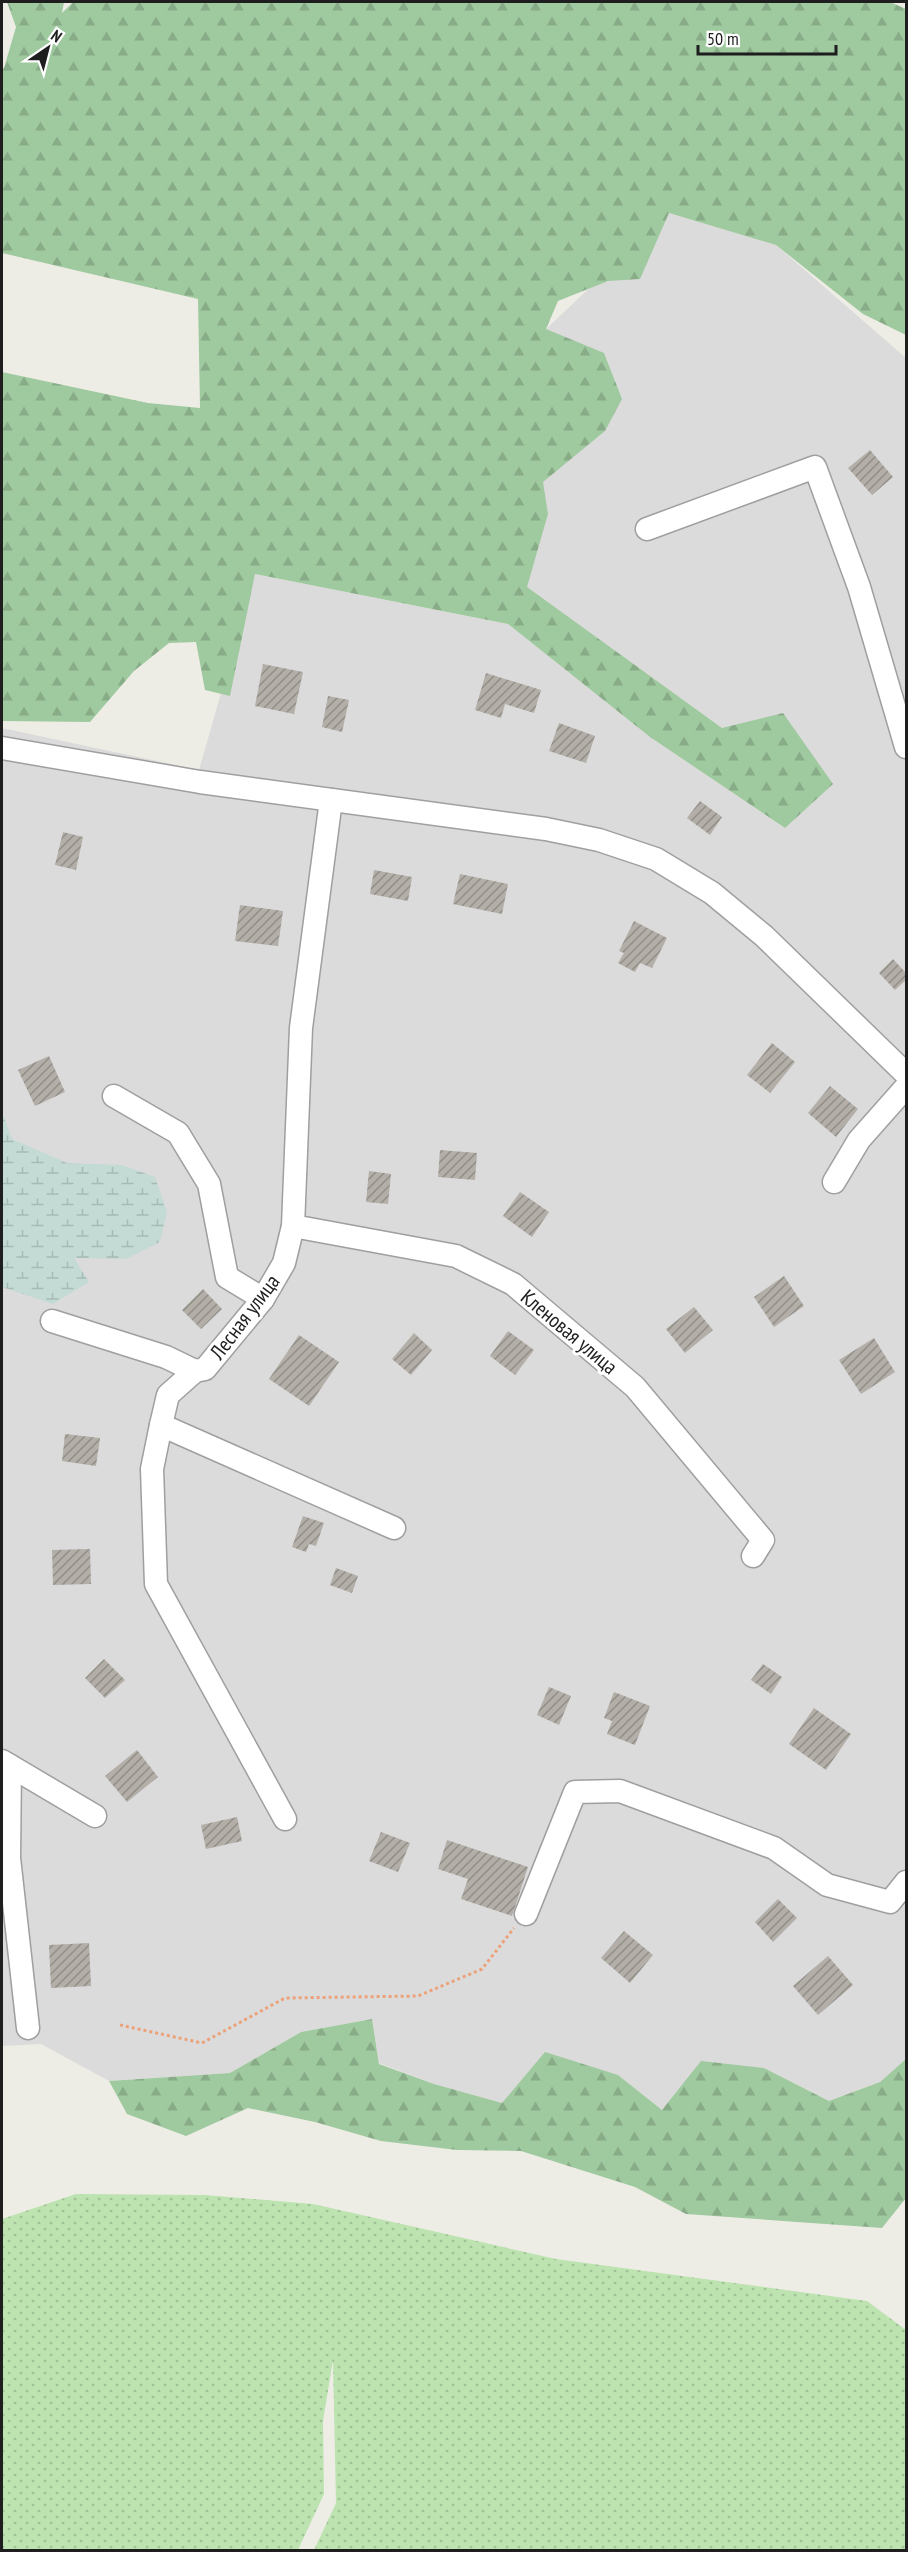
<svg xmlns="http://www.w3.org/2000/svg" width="908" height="2552" font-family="'PT Sans Narrow',sans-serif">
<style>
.residential{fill:#dcdbdb}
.grass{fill:url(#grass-dots)}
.forest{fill:url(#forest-firs)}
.wetland{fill:url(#wetland-marsh)}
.building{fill:url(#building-hatch)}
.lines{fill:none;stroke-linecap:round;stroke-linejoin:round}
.minor-casing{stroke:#9f9f9f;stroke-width:25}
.path{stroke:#eca178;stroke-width:3;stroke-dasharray:3 3;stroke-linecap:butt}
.minor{stroke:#fff;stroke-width:22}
.labels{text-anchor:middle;stroke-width:6;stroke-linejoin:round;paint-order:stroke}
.street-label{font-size:21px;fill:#1e1e1e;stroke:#fff}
</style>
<defs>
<pattern id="grass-dots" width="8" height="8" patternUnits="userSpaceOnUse" patternTransform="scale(1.5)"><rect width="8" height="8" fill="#bce3b0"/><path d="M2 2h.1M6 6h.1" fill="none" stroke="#a1c297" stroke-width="1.8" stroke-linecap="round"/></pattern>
<pattern id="forest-firs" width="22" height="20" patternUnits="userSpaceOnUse" patternTransform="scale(1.5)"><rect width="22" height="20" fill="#9fc99e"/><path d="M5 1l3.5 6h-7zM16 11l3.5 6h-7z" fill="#88ac88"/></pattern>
<pattern id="wetland-marsh" width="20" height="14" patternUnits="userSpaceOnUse" patternTransform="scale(1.5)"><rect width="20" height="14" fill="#c3dad5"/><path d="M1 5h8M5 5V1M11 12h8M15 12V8" fill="none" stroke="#a7bbb6"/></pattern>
<pattern id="building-hatch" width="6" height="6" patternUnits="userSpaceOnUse" patternTransform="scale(1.5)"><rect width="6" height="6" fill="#b3afa8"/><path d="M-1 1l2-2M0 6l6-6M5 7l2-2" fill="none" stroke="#918e88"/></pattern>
</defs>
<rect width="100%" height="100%" fill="#eeede5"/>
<path class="residential" d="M669,213l107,32 130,113v1701l-26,23 -51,19 -65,-33 -102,42 -44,-35 -116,28 -68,-19 -55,-21 -7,-44 -71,13 -71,41 -121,8 -68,-37 -39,2v-1318l197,42 56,-196 253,50 142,113 135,91 -63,-100 -196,-141 20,-258z"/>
<path class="grass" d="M76,2194l129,1 108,9 243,55 311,42 39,29v220h-592l22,-47 -3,-143 -10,61 1,73 -26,56h-296v-331z"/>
<g class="forest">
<path d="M7,2h57l-2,11 11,-11h817l16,7v326l-43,-21 -87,-69 -107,-32 -29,66 -32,2 -50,20 -12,28 58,24 18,46 -17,32 -62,51 5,32 -21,73 195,141 61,-15 50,71 -48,44 -135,-91 -142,-113 -253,-50 -25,122 -25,-6 -9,-48 -27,1 -35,28 -44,51 -88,-1v-349l146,31 52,5 -2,-109 -196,-46v-184l2,-1 12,-41z"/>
<path d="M372,2019l7,45 55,20 68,19 43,-51 73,23 44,35 39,-49 63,7 65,33 51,-19 26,-23v139l-24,30 -196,-14 -51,-27 -114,-36 -64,-1 -76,-9 -66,-19 -67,-14 -62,28 -59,-22 -18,-33 121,-8 71,-41z"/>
</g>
<path class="wetland" d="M2,1112l10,27 55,24 55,2 33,12 12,35 -7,30 -34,17 -52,-1 15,24 -36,22 -51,-17z"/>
<g class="building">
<path d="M870,450l23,27 -21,18 -24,-27z"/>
<path d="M263,664l40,8 -9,42 -39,-8z"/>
<path d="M486,673l55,17 -7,23 -29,-9 -4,14 -26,-8z"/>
<path d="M328,696l21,4 -7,32 -20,-5z"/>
<path d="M559,723l36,13 -9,27 -37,-12z"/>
<path d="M700,801l22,16 -12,18 -23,-17z"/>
<path d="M63,832l20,5 -7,33 -21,-5z"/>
<path d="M374,870l38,7 -4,24 -38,-7z"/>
<path d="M460,874l48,10 -6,30 -49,-10z"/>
<path d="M240,905l43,6 -5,35 -43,-5z"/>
<path d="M634,921l33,17 -15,30 -12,-5 -5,9 -17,-9 6,-10 -5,-2z"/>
<path d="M893,959l13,14v7l-11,10 -16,-17z"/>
<path d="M772,1043l23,19 -25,31 -23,-18z"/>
<path d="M49,1056l16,36 -30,14 -17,-36z"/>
<path d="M830,1086l28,23 -22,28 -28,-24z"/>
<path d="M440,1150l37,3 -2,27 -37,-3z"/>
<path d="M369,1171l22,3 -3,30 -22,-2z"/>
<path d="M520,1192l29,20 -17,25 -29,-21z"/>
<path d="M784,1276l20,30 -30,21 -20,-30z"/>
<path d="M203,1289l19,20 -21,20 -19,-19z"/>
<path d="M694,1307l19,23 -28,23 -19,-24z"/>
<path d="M508,1331l26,19 -19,25 -25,-19z"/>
<path d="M414,1333l18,17 -21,25 -19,-16z"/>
<path d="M299,1335l40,27 -30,44 -40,-27z"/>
<path d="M874,1338l21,34 -34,22 -22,-34z"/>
<path d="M65,1434l35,4 -4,28 -34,-5z"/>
<path d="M303,1516l21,7 -8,23 -7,-2 -3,8 -14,-5z"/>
<path d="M90,1549l1,35 -38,1 -1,-35z"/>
<path d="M336,1568l22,8 -6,17 -22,-8z"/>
<path d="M104,1659l21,21 -20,18 -20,-20z"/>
<path d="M763,1664l19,13 -11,17 -20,-14z"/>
<path d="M549,1687l22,9 -12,29 -22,-10z"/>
<path d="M614,1692l36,14 -15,39 -28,-11 5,-13 -8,-3z"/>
<path d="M814,1708l37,26 -25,36 -37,-26z"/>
<path d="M137,1750l21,27 -31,25 -22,-26z"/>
<path d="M237,1817l5,24 -36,8 -5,-24z"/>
<path d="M381,1832l29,11 -12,29 -29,-11z"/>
<path d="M447,1840l81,27 -16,49 -51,-17 7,-20 -30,-10z"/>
<path d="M778,1899l19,19 -24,24 -18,-20z"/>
<path d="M624,1931l29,24 -23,28 -29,-25z"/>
<path d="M89,1943l2,43 -40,2 -2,-43z"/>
<path d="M828,1956l25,29 -35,30 -25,-29z"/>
</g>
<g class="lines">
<defs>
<g id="minor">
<path d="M647,529l168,-62 44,120 47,160"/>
<path d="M2,748l198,34 346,47 53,11 57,19 56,34 52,43 142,138"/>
<path d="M114,1096l64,37 31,51 18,93 36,22"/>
<path d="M834,1182l25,-42 47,-53"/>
<path d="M293,1226l163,30 57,28 122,103 128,153 -10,16"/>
<path d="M52,1321l114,36 29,14"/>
<path d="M161,1425l233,103"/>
<path d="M2,1761l93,55"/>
<path d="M10,1766l-1,92 19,170"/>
<path d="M285,1819l-129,-235 -4,-115 9,-44 7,-30 27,-24 10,-2 58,-70 21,-36 9,-37 8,-198 30,-228"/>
<path d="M526,1914l49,-122 45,-1 154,57 53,37 63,17 16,-20"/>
</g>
</defs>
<use href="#minor" class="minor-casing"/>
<path class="path" d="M120,2025l82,18 83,-45 133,-2 64,-27 32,-41"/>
<use href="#minor" class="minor"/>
</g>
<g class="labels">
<g class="street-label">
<text transform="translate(245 1317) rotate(-53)" y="7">Лесная улица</text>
<text transform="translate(569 1332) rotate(40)" y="7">Кленовая улица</text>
</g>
</g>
<rect width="908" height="2552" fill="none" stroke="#1e1e1e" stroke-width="6"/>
<g transform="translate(48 48) rotate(35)" stroke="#ffffff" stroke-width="4.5" paint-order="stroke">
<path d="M0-4.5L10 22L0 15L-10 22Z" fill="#1e1e1e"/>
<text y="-9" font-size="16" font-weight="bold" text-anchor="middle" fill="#1e1e1e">N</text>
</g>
<path d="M698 45v9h138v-9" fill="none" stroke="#1e1e1e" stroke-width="3"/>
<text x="707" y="45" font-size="18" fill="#1e1e1e" stroke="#ffffff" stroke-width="4.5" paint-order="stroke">50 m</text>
</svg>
